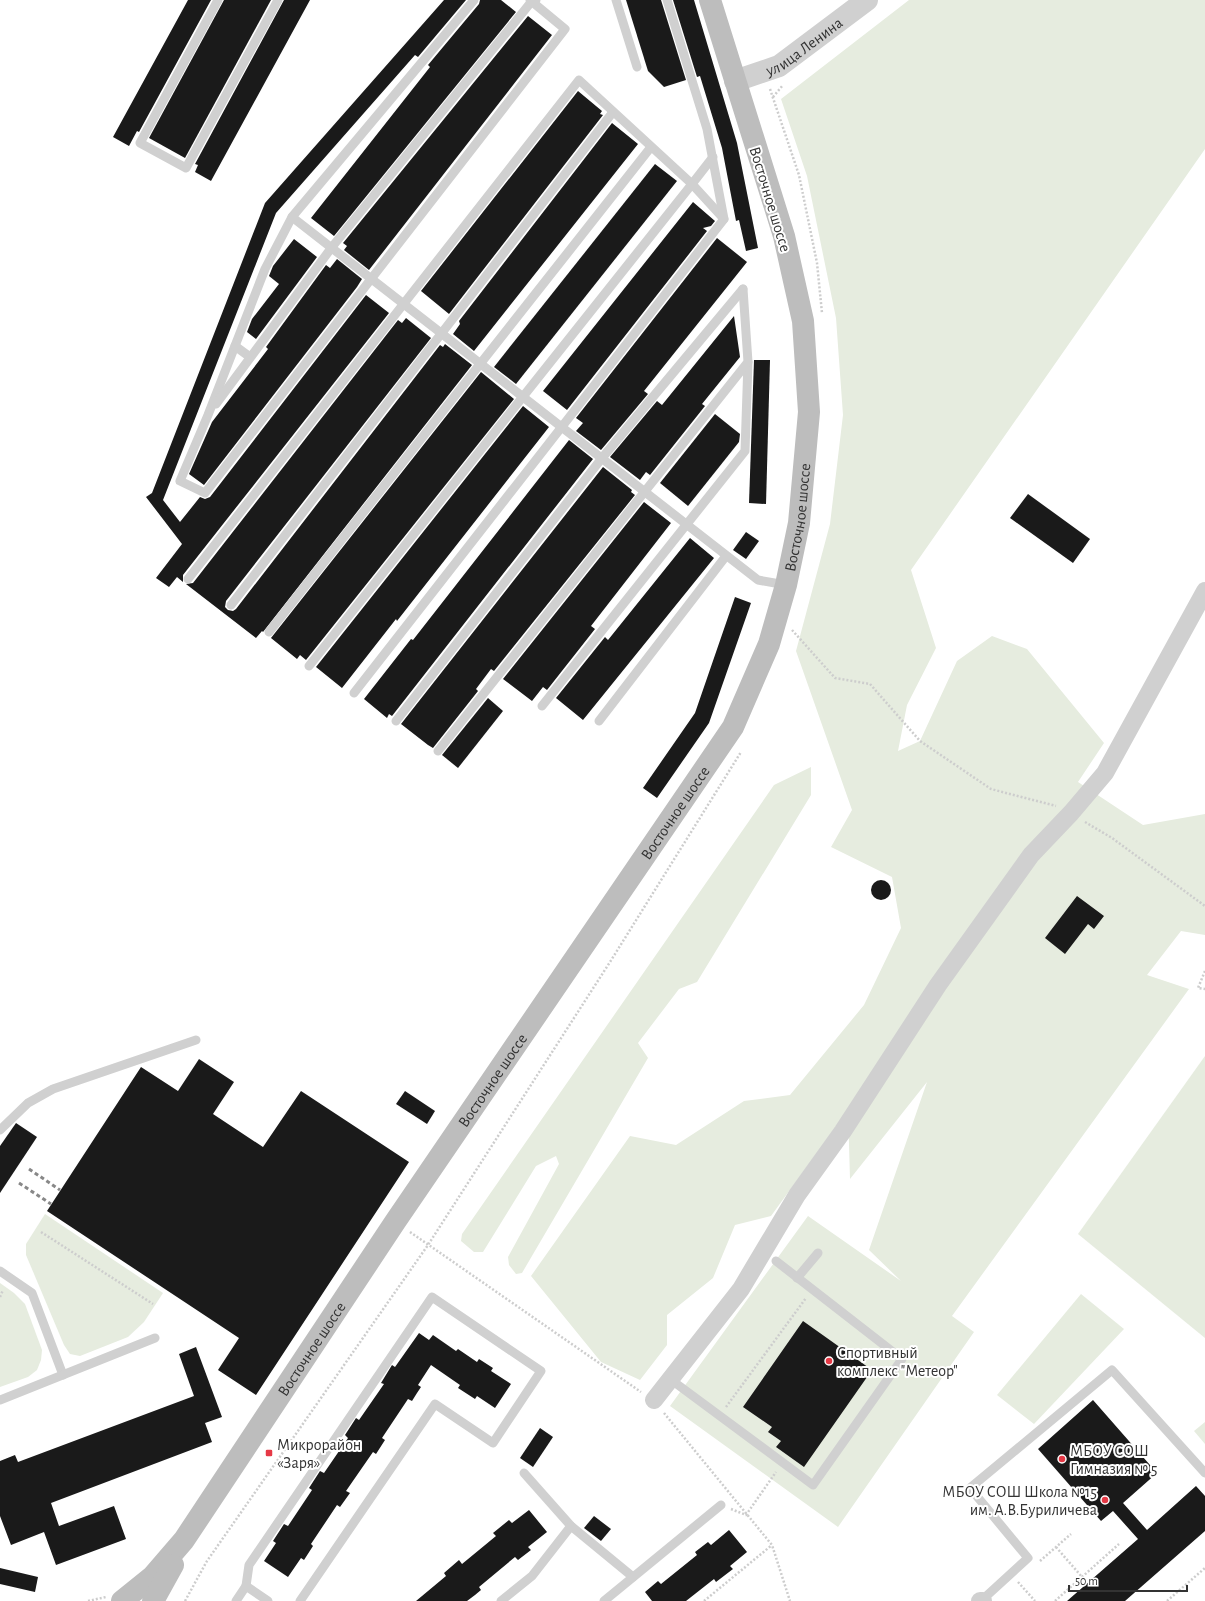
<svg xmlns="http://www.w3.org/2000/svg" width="1205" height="1601" font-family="'Alegreya Sans',sans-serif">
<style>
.green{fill:#e6ecdf}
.building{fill:#1a1a1a}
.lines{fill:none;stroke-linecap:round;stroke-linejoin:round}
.path{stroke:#cdcdcd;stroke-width:2.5;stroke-dasharray:2 2;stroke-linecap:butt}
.service{stroke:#d0d0d0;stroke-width:9}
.minor{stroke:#d0d0d0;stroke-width:18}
.tertiary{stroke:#d0d0d0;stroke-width:22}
.secondary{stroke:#bdbdbd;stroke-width:22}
.rail{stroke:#888;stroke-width:3;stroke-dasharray:4 3;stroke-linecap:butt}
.poi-dot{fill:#e63946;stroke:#fff;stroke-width:1.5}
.labels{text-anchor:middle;stroke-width:4;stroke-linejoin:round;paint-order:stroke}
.street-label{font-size:16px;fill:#333;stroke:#fff}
.poi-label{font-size:16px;fill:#333;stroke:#fff;text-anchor:start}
</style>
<rect width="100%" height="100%" fill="#fff"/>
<g class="green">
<path d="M909,0h296v149l-294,421 25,78 -29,57 -9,46 22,-10 37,-80 35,-25 35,13 77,94 -26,39 65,43 62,-11v121l-24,-4 -34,44 42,14 -237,327 22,16 -136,195 -168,-121 138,-190 93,65 -32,-31 58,-168 -77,97 -2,-69 -77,106 -36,9 -22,53 -46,37v30l-27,35 -39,-18 -70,-86 99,-140 46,9 68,-44 46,-6 74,-90 37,-77 -9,-51 -61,-30 21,-37 -56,-159 34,-127 13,-109 -7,-97 -29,-142 -26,-77z"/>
<path d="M811,767v28l-114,187 -18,7 -41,54 10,15 -126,215 -6,1 -7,-9 -1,-8 51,-93 -3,-8 -20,10 -53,86h-9l-13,-11 1,-7 312,-449z"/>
<path d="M1205,1056v282l-127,-104z"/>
<path d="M45,1214l118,79 -19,29 -16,15 -48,19 -10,-2 -6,-9 -38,-90v-11z"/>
<path d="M0,1283l14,10 11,11 17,46 -1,10 -4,10 -9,7 -28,10z"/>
<path d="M1081,1294l43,35 -90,95 -37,-29z"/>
<path d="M1205,1422v22l-11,-13z"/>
</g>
<g class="building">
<path d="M188,0h23l-72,132 -2,-1 -8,15 -16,-9z"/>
<path d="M224,0h47l-86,158 -36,-20z"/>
<path d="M284,0h26l-99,181 -16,-9 3,-7 -3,-1z"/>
<path d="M444,0h22l-48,57 -3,-2 -139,158 -113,287 17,22 20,-25 5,2 5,-2 156,-202 23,18 -206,262v7l-6,-5 -8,10 -13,-9 26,-34 -36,-47 6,-4 113,-290z"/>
<path d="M480,0h21l15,12 -182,224 -23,-18 119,-151 -2,-2 51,-61z"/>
<path d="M626,0h35l25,80 -22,7 -16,-16z"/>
<path d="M673,0h21l43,143 21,105 -12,3 -7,-31 -3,1 -14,-73 -22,-72 -3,1z"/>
<path d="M528,16l24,19 -183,235 -25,-20 3,-4 -4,-3z"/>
<path d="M578,91l24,20 -2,3 3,1 -154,199 -28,-23z"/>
<path d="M612,123l26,21 -164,207 -21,-17 7,-10 -1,-3z"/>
<path d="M655,164l22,17 -161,203 -22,-17z"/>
<path d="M693,202l22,19 -4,5 -8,2 4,3 -140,179 -24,-19z"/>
<path d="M717,238l30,24 -103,129 4,3 -47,56 -25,-19 7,-8 -7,-5z"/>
<path d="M294,239l23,18 -61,82 -9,-7 5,-13 27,-35 -10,-8 4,-10z"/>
<path d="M337,259l25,20 -5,8 -153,198 -15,-11 23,-52 56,-73 -2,-2 60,-82 4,3z"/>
<path d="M734,316l6,41 -38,47 3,2 -55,69 -4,-3 -6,8 -30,-23 47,-56 5,4z"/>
<path d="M406,318l25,20 -205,263 -1,6 3,3 5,1 3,-2 204,-264 3,2 2,-3 27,21 -209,267 -1,-1 -6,7 -70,-54 7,-1 205,-263 4,3z"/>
<path d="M754,360h16l-4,144 -17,-1z"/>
<path d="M481,372l33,27 -208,261 -6,-5 -3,4 -26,-21z"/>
<path d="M523,406l26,21 -152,194 -1,-2 -54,69 -26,-21z"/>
<path d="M715,414l25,20 -1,8 -51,64 -28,-23z"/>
<path d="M569,440l24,19 -201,257 -3,-2 -2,4 -23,-19 47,-60 2,1z"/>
<path d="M603,467l29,23 -1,2 4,3 -141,176 -3,-2 -15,20 2,2 -45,57 -5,-3 -27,-21z"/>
<path d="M1028,494l62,45 -17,24 -63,-45z"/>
<path d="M644,502l27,21 -80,103 4,3 -48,61 -4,-3 -11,14 -29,-22z"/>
<path d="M746,532l13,9 -13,18 -13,-9z"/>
<path d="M690,538l24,20 -131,162 -27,-22 49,-61 3,3z"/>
<path d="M735,597l16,6 -42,120 -52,75 -14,-10 52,-75z"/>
<path d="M488,698l15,13 -45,57 -16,-13z"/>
<circle cx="881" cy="890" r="10"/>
<path d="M1077,896l27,20 -10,13 -6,-5 -23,30 -20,-16z"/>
<path d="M199,1059l35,23 -21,32 50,33 38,-56 108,71 -153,233 -38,-25 21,-32 -192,-127 94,-144 37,24z"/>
<path d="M405,1091l30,20 -8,13 -31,-20z"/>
<path d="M16,1123l21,14 -37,56v-47z"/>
<path d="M803,1321l69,49 -68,97 -28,-20 5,-6 -13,-9 4,-5 -29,-20z"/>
<path d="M419,1333l10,7 4,-5 23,16 2,-2 19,13 2,-3 14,9 -2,3 20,13 -16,24 -18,-12 -2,3 -17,-11 2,-3 -29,-20 -13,20 3,2 -4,6 -5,8 -4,-2 -26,39 3,2 -9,14 -3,-2 -27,39 4,2 -10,14 -3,-2 -26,39 2,2 -9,14 -3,-2 -13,19 -24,-16 12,-18 -3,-2 11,-17 4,2 24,-36 -3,-2 11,-17 4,2 24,-35 -3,-3 11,-17 3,2 25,-36 -3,-1 11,-18 3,2z"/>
<path d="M196,1347l26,70 -17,6 7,19 -161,61 8,23 55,-20 12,33 -70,26 -12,-33 -33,13 -11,-29v-55l15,-6 3,7 176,-66 -15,-42z"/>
<path d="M1093,1400l64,73 -34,30 24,27 49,-44 9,10v35l-80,70h-58l71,-62 -25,-28 -12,10 -63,-72z"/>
<path d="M540,1428l13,9 -20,30 -13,-9z"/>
<path d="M529,1510l18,22 -19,15 3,3 -13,10 -3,-3 -36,30 2,3 -6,5 -8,6h-51l30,-25 -2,-3 15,-13 3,4 34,-28 -3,-3 16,-13 3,3z"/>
<path d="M594,1516l17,13 -10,12 -17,-13z"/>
<path d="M729,1530l18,22 -17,14 3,3 -17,13 -2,-3 -28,22h-34l-7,-9 13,-11 3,3 36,-29 -2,-3 13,-10 3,3z"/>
<path d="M0,1568l38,9 -3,15 -35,-8z"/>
</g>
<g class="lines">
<g class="path">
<path d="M770,89l29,86 18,88 5,50"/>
<path d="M773,97l10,-12"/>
<path d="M792,630l43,48 35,6 50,57 71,48 65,17"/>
<path d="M1085,822l27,16 93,68"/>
<path d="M1205,971l-7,17 7,1"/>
<path d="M41,1232l112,72"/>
<path d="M410,1232l231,160"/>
<path d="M0,1297l3,-7"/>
<path d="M726,1407l80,-109"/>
<path d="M664,1413l108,132 18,56"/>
<path d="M731,1509l15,6 30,-43"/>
<path d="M1056,1547l26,30"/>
<path d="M1040,1561l31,-27"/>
<path d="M1018,1582l17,19"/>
<path d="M88,1601l18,-4"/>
<path d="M185,1601l22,-40 221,-316 182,-283 131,-210"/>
<path d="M704,1601l68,-56"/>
<path d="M1055,1601l64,-57"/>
<path d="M1167,1601l38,-33"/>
</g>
<g class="service">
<path d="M218,0l-78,143 46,25 92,-168"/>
<path d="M474,0l-182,217 -27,52 -57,146 -28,66 25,12 360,-464 -35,-29"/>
<path d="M616,0l21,67"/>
<path d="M292,217l466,363 28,5"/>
<path d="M235,346l15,11"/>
<path d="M216,404l116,-157 200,-246 4,-1"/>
<path d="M188,579l391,-499 113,104 21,-27"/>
<path d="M231,605l382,-493"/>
<path d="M269,632l382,-485"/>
<path d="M309,666l383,-482 32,35"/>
<path d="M354,693l370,-474 -17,-90 -40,-129"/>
<path d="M542,706l203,-255 3,-89"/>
<path d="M396,721l206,-263 141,-169"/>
<path d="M599,721l127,-165"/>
<path d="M438,751l310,-389 -5,-73"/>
<path d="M0,1130l28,-27 25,-14 143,-49"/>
<path d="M0,1271l32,22 31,82"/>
<path d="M797,1278l21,-25"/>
<path d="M670,1379l143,106 89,-126 -126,-98"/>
<path d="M0,1400l155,-62"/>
<path d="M524,1473l47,53 62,51"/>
<path d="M246,1586l3,-21 183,-268 109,74 -48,72 -58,-39 -135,197"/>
<path d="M982,1600l46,-42 -58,-70 142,-118 93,103"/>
<path d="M236,1601l10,-15 22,15"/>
<path d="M501,1601l31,-25 39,-50"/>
<path d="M604,1601l117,-96"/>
</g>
<g class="minor">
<path d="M654,1400l87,-111 56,-94 46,-64 95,-146 93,-130 40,-42 34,-40 100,-182"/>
<path d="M980,1601h3"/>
</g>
<path class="tertiary" id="s1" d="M735,81l44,-15 88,-66"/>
<g class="secondary">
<path id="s2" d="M122,1601l31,-25 31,-36 211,-318 338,-495 36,-83 17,-59 13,-62 10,-111 -6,-91 -19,-85 -74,-236"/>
<path d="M153,1601l20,-36"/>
</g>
<g class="rail">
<path d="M29,1169l31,21"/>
<path d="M19,1183l32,21"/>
</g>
</g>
<g class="poi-dot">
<circle cx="829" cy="1361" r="4"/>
<rect x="265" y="1449" width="8" height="8" rx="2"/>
<circle cx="1062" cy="1459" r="4"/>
<circle cx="1105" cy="1500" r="4"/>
</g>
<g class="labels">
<g class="street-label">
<text dy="6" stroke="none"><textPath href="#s1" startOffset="78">улица Ленина</textPath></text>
<text transform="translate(771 199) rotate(73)" y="6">Восточное шоссе</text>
<text dy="6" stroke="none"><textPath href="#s2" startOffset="1289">Восточное шоссе</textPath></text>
<text dy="6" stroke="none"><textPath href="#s2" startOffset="965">Восточное шоссе</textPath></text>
<text dy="6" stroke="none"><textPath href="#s2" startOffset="641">Восточное шоссе</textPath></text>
<text dy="6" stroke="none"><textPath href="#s2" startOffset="317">Восточное шоссе</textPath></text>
</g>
<g class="poi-label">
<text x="837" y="1358">Спортивный<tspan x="837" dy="18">комплекс "Метеор"</tspan></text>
<text x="277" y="1450">Микрорайон<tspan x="277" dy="18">«Заря»</tspan></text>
<text x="1070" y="1456">МБОУ СОШ<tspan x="1070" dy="18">Гимназия № 5</tspan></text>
<text x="1097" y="1497" text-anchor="end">МБОУ СОШ Школа №15<tspan x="1097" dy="18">им. А.В.Буриличева</tspan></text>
</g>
</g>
<path d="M1069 1585v6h118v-6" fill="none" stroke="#333333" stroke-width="2"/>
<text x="1075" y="1585" font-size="12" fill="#333333" stroke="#ffffff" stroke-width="3" paint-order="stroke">50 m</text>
</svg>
